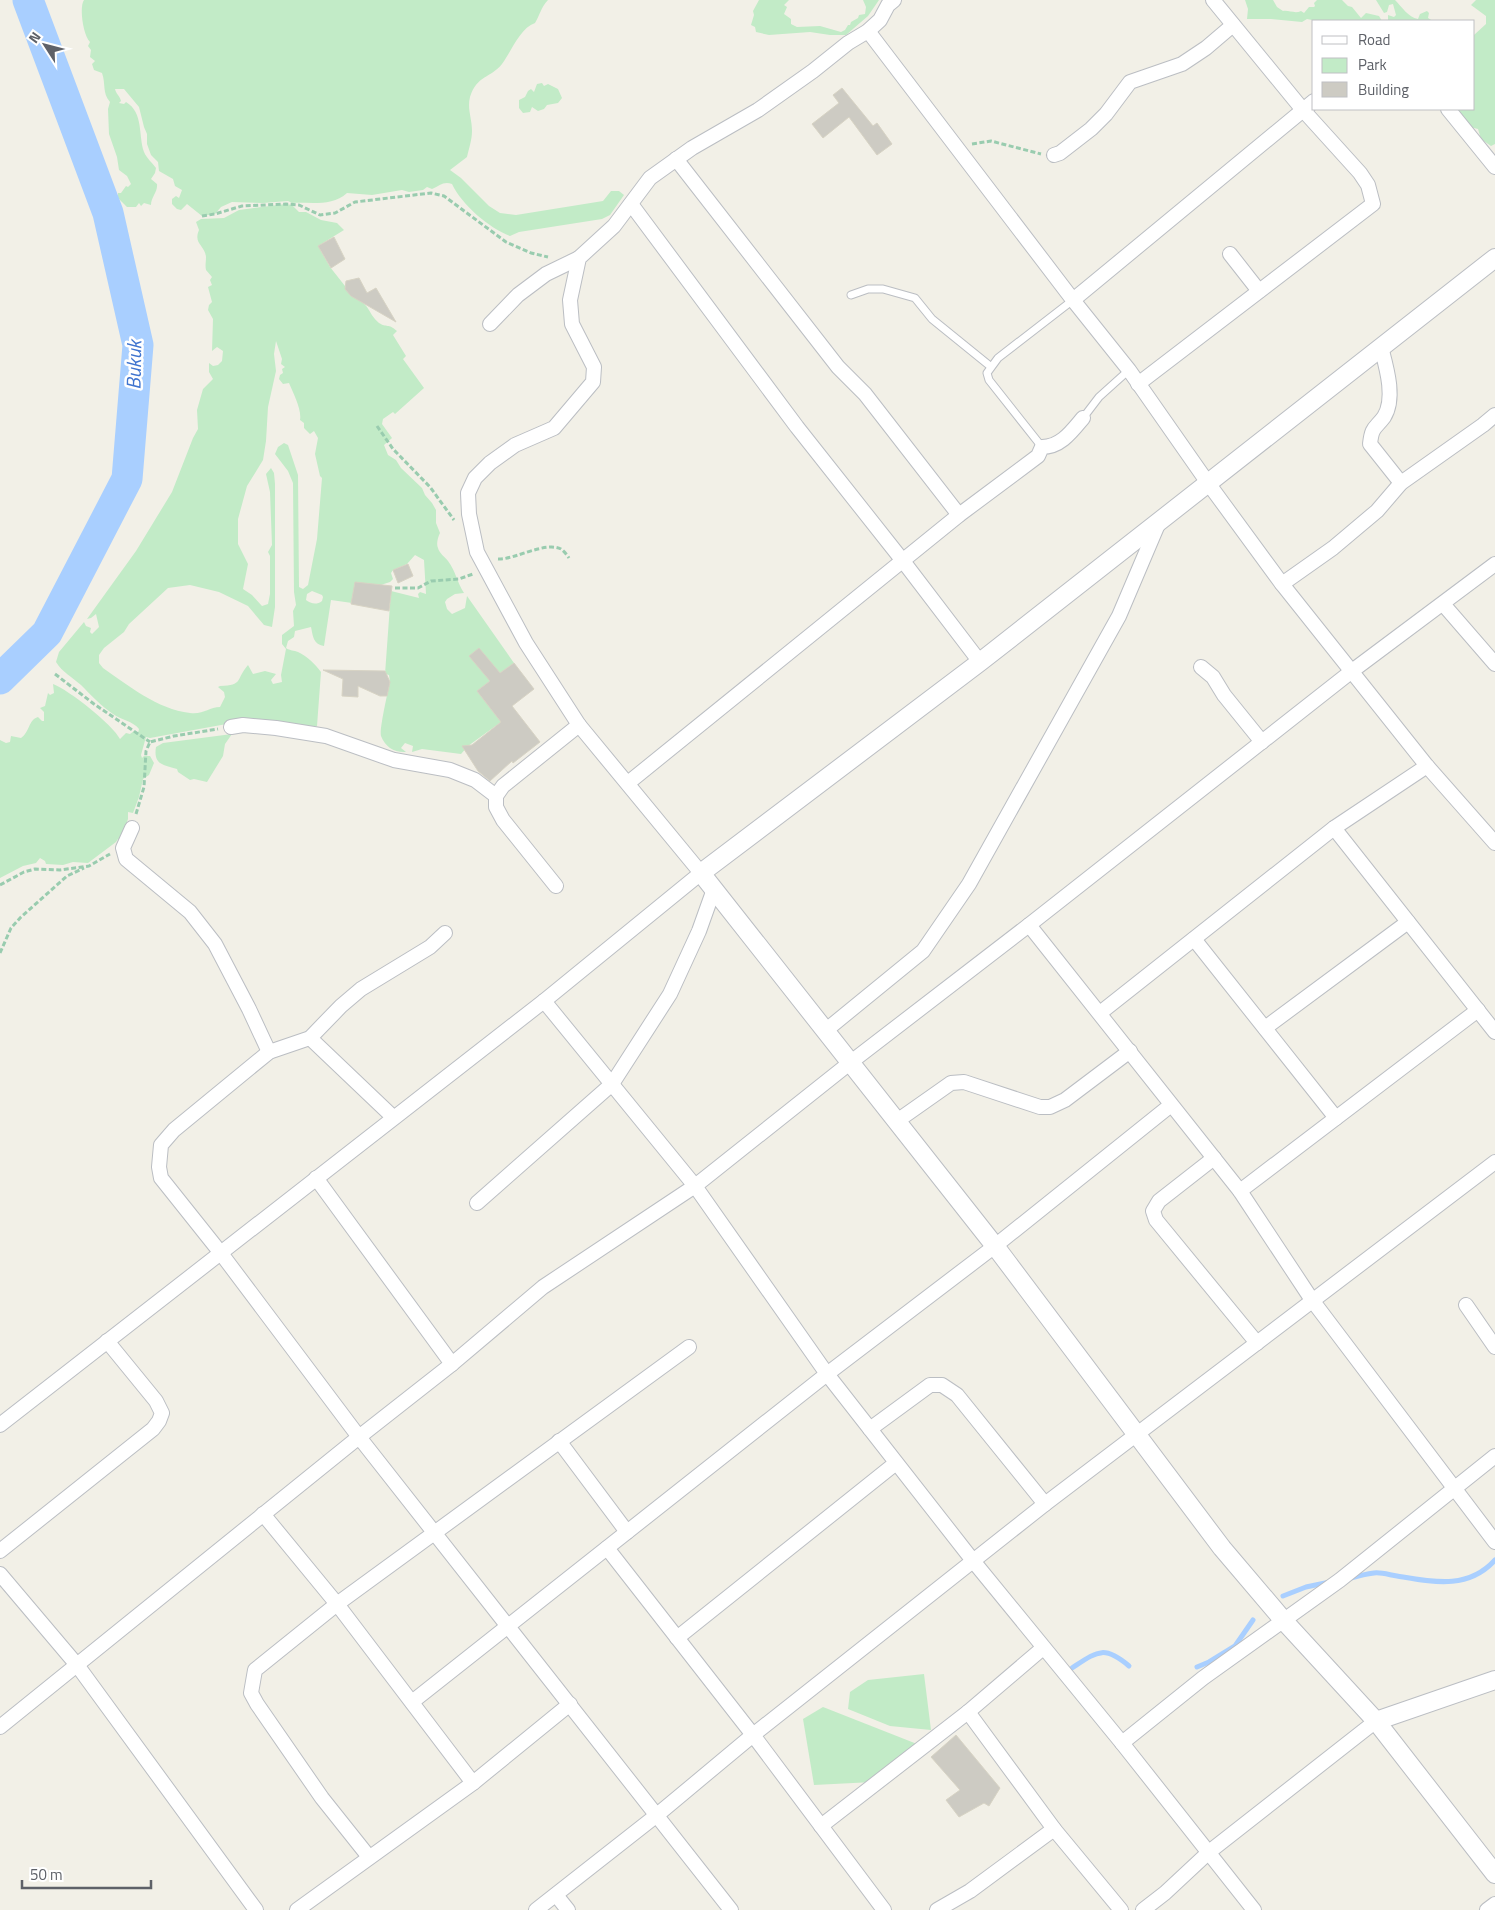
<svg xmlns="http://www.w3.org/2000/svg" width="1495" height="1910" font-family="'Titillium Web',sans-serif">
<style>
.green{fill:#c2ebc7;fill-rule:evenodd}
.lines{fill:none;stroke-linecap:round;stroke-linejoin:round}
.stream{stroke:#a9cfff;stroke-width:5}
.river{stroke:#a9cfff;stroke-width:31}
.building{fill:#cdcbc3;stroke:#d7d3c4}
.service-casing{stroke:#bbbec3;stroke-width:9}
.minor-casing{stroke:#bbbec3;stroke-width:16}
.tertiary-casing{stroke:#bbbec3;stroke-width:20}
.path{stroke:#99ccaf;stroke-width:3;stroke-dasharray:5 2.5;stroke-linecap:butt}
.service{stroke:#fff;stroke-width:7}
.minor{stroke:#fff;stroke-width:14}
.tertiary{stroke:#fff;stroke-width:18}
.labels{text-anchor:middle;stroke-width:5;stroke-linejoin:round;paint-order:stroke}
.water-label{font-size:20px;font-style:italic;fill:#3f74cf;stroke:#fff}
</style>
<rect width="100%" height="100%" fill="#f2f0e7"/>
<g class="green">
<path d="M84,0h464c-7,7 -8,15 -13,23 -15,5 -24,29 -33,41 -11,14 -25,11 -32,33 -3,12 2,21 2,34 0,9 -3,17 -5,26l-17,13 11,8 28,28 11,7 16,2 87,-14 8,-10h8l5,4 -14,20 -8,4 -83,13 -9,4c-21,-8 -48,-31 -58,-52 -9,-3 -12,2 -20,5l-5,-2 -4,3 -14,2 -7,-2 -30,5 -25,-2c-15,14 -37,9 -55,10l-4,-2 -25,2 -31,-1 -11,5 -6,7 -13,2 -15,-12 -6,6 -4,-1 -5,-5v-5l4,-3 3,2 3,-8 -7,-4 -2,-7 -14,-8 -1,-9 -7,-7 -4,-11v-10l-3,-7 -5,-20 -15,-18h-9c1,5 5,7 6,12l-2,2 5,1 2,-2c18,11 12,33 18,50 3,7 8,10 12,16l-1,5 -4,6 6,5c1,8 -6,13 -6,21l-7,-2 -3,3 -2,-3 -3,4h-9l-9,-9v-5h3l5,-7 2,1 3,-3 -4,-8 -8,-6 -2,-13 -8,-23 -1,-25 2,-7c-8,-9 -4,-18 -8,-29l-8,-3 -2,-6 3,-3 -5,-4 1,-7 -3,-4 2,-4c-7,-7 -11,-35 -6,-42z"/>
<path d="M759,0h30l-5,5 3,2 -3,7 7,5v5l6,3 23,-1 21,6 4,-2 3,-5h2l1,-3 7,-4 1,-3 6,-1 1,-7 -3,-7h16l-11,16 -22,19h-16l-20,-3 -41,3 -13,-3 -1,-5 -4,-2 3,-10 -1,-4z"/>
<path d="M1245,0h28l4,7 6,4c6,-1 12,3 18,0l3,2 5,-6h5l1,-1 -1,-3 3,-3h25l6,6 4,1 9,11 5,-5 13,3 3,5h-65l-10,-2 -5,3 -31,-3h-24l1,-10z"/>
<path d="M1376,0h19c7,7 13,17 23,19l2,-5 7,-3 2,2 -1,5 5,3h14h-59v-6l6,2 2,-2 -3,-11 -4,1 -2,7 -3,1z"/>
<path d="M1476,0h19v144l-4,2 -10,-7 -3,-10 -8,-2 -17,-18h21v-74l12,-11v-8l-15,-11z"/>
<path d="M542,83l2,3 4,-2 10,5 4,9 -4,5 -11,2 -3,4 -6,2 -6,-4 -2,5 -7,1 -4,-5v-8l6,-3 3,-6 3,-2 3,3 3,-8z"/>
<path d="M286,204l6,1 7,7h7l15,8 16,3 7,7 -26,16 12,21 15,19v3c6,7 16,10 22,18 4,6 6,11 12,16 8,5 9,0 18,8l-4,4 13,21 -3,3 21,29 -29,26 -2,-2 -10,7 -1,5 10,14 -8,7 4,10 8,5 5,8 21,20 3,7 7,8 4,7v13l4,10c-2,4 -4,11 -2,15 1,5 7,9 10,13 8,11 9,21 16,32l-9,1 -8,5 -2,3 2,7 5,5 13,-6 2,-12 47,67 -14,10 -18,-3 8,11 -13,10 24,31 -33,24 -7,8 -39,-5 -10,3 1,-6 -8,-3 -4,5 5,4c-11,1 -21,-5 -25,-16 -2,-6 7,-45 9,-54l-1,-7 -4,-1 6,-83 28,7 -1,-4 2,-2 6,2 -2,-34 -9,-5 -8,9 -14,6 -2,3 2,6 -3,3 -37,12 -1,9 -21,-3 -7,46c-11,-2 -11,-10 -13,-19l-16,4 -1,6 -6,4 -2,7c4,3 8,2 12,4 9,4 17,12 23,20l-4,54 -7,6 -66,-14 -12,5 -82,15 -4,-1 -5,18 1,3 2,-2h6l4,7 -5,12 -6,4 -4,18 -6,16 -5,-1v7l-2,6 1,3 -5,11h-4l-2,3 -28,21 -15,-1 -10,3 -17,-1 -1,-3 -5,-3 -4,5 -13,3 -23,12v-138l6,3 4,-1 1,-6 10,2c9,-6 7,-18 17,-21l4,4h2v-9l-4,-4 5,-2 3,-13 2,2 4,-2 -1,-9c16,6 60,41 67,55l6,-6 4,1 4,-3 4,2 1,-4c-6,-8 -18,-9 -26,-15 -12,-8 -22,-19 -32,-29 -9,-8 -19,-13 -25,-23l3,-10 25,-30 2,4 5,2 -1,4 2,2 7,-7 -3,-13 -5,4 -4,1 49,-68 36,-59 21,-54 5,-9 -1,-19 6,-21 10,-10 -4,-7v-9l4,3 5,-1 4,-4 1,-10 -6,-4 -5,4 1,-32 -5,-9 1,-5 3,-3 -4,-15 4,-2 -2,-5 2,-3 -6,-7c-1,-5 0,-8 0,-13 -1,-12 -13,-13 -7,-27l-3,-8 5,-3 23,-1 15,-8zM276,341l6,18 -1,5 4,3 -3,2 1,4 -3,2 -1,4 4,5 6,-1c4,10 13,26 11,37l4,3v5l6,6 4,-3 4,7 -3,16 5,22 2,2 -5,61 -9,46 -5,4 -4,-2 -1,-112 -10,-30 -4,-2 -6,4 -3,7 13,17 5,12 1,109 2,13 -3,6 1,15 -12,9v9l4,5 -5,26 1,7 -9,2 -2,-4 5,-6 -11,-3 -12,3 -5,-9c-13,15 -4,20 -28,21l-2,1 6,5 1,5 -5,10c-11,0 -17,8 -30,6 -33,-4 -61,-27 -87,-45l-4,-5v-8l5,-7 20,-16 5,-8 39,-36 22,-3 29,7 29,14 16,19 8,2 3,-20v-123l-1,-11 -3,-5 -5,6 4,18 2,53 -4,7 2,4v38l-2,10 -6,2 -10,-11 -9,-6 5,-25 -10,-20v-25l9,-33 16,-26 3,-19 2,-34 8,-36 -2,-17zM312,591l10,4 1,2 -1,4c-5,4 -11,3 -16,-1l1,-6z"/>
<path d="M232,734l-7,10 -2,12 -16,26 -13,-3 -4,1 -12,-8 -1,-3c-13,-4 -24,-4 -21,-22l7,-4z"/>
<path d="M924,1674l7,56 -41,-4 -42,-17 2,-17 18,-12z"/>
<path d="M823,1707l94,37 -44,38 -59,3 -11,-66z"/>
</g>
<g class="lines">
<g class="stream">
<path d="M1351,1578c7,-2 15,-4 23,-5 7,-1 16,2 23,3 36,6 71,14 98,-16"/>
<path d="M1283,1596l23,-9 24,-5"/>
<path d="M1197,1667l12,-5 26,-16 18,-26"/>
<path d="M1072,1668c26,-17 32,-23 57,-2"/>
</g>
<path class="river" d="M0,679l47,-46 80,-154 11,-134 -30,-132 -80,-213"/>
</g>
<g class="building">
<path d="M842,88l31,38 4,-3 15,21 -15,11 -28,-38 -26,21 -11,-14 27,-21 -6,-8z"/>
<path d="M334,237l11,22 -14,9 -13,-22z"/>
<path d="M359,278l8,15 9,-5 20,34 -45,-26 -6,-7 1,-8z"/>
<path d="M408,564l5,12 -15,7 -5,-13z"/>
<path d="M355,582l37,4 -3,25 -38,-7z"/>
<path d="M479,648l21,25 14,-10 20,26 -22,17 28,36 -27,21 -1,-2 -22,20 -12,-10 -16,-25 10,-1 29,-23 -24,-31 13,-10 -21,-25z"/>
<path d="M323,670l62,1 5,11 -3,14h-7l-22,-10v11l-16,-1 1,-17z"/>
<path d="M956,1735l44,53 -11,18 -5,-3 -25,14 -13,-17 14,-10 -29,-33z"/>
</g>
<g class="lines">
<defs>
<g id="service">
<path d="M851,295l17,-6h15l32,9 17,21 58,47"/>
<path d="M1083,418l16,-21 30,-27"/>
<path d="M1042,447l-53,-67 -2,-7 11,-15 75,-58"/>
</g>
<g id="minor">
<path d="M868,31l205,269 56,70 79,113 74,101 145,182 68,77"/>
<path d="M1448,109l47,58"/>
<path d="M1054,155l6,-2 31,-24 15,-15 24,-32 52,-18 24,-16 27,-23"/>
<path d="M676,159l162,208 27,27 94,121"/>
<path d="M631,204l166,223 106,134 77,101"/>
<path d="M1230,254l29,37"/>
<path d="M1073,300l241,-199"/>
<path d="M490,324l28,-29 28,-21 33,-16"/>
<path d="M1381,347c5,19 15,51 3,70 -9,12 -12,9 -14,27l31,39"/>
<path d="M1138,384l235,-180 -5,-19 -8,-12 -57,-63 -90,-110"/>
<path d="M1282,584l51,-36 44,-37 24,-28 82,-58 12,-10"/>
<path d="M1443,604l52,60"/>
<path d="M1201,667l12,10 11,18 38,47"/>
<path d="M231,727l12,-2 33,3 50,8 68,24 56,10 25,10 21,16"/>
<path d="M628,783l331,-268 79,-59 4,-9c19,0 30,-16 41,-29"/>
<path d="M132,828l-9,20 3,11 64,53 25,32 34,65 20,43"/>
<path d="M1334,828l161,204"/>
<path d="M556,886l-53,-66 -7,-13v-11l7,-10 76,-61"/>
<path d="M1029,925l211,266 72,109 183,242"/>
<path d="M445,933l-15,14 -69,42 -20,17 -31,32 -41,14 -95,78 -13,15 -2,22 2,11 59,74 139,185 372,473"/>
<path d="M1194,939l142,179"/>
<path d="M544,1001l151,185 132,188 147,188 148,181 132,167"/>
<path d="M1100,1013l234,-185 93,-62"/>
<path d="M1265,1028l143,-106"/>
<path d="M825,1031l98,-80 46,-67 150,-268 40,-94"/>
<path d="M310,1038l83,79"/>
<path d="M897,1121l54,-38 13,-1 76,25h10l15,-7 65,-49"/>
<path d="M1214,1158l-55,43 -6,10 3,9 101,123"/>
<path d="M316,1178l136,186"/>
<path d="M1240,1191l238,-181"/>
<path d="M477,1203l135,-119 58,-90 29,-63 15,-42"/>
<path d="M1466,1305l29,42"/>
<path d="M0,1425l544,-424 157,-128 -122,-148 -53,-82 -49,-91 -8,-38 -1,-21 7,-15 15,-15 25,-18 39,-17 39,-46 1,-15 -22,-43 -2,-24 9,-42 35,-32 36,-48 42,-30 66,-38 55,-39 35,-28 20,-12 12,-11 8,-15 6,-5"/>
<path d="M870,1429l60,-44h12l15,10 88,109"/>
<path d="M559,1441l68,91"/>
<path d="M263,1514l74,90 136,179"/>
<path d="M607,1548l146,187 131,175"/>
<path d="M0,1551l153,-122 6,-8 3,-8 -6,-12 -49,-60"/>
<path d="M0,1574l77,91 179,245"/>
<path d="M677,1638l219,-175"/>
<path d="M412,1702l415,-328 168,-128 176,-141"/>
<path d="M968,1712l86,117 67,81"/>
<path d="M0,1727l359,-290 93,-73 91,-77 152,-101 156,-124 178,-137 323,-254 143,-107"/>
<path d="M1122,1743l81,-65 137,-98 155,-124"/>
<path d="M821,1826l147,-114 75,-64"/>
<path d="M369,1857l-47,-59 -65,-94 -6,-11 4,-23 82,-66 352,-257"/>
<path d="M556,1895l12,15"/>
<path d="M297,1910l176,-127 97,-79"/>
<path d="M536,1910l121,-95 96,-80 292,-231 450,-342"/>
<path d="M937,1910l33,-19 84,-62"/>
<path d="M1143,1910l22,-17 44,-41 167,-131"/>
<path d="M1487,1910l8,-6"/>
</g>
<g id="tertiary">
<path d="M1495,258l-515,404 -279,211 294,373 227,302 62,73 92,100 119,153"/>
<path d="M1376,1721l119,-41"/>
</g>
</defs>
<use href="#service" class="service-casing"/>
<use href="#minor" class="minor-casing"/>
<use href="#tertiary" class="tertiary-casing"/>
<g class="path">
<path d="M972,144l19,-3 50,13"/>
<path d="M202,216l13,-2 27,-8 44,-2 13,1 21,10 15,-2 20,-11 76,-9 13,3 62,46 25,11 17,4"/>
<path d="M377,426l16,23 37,38 24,33"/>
<path d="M498,559c16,1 47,-18 63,-10 3,2 6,6 8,9"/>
<path d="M395,588h23l13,-7 28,-2 14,-5"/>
<path d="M55,674l39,30 56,38"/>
<path d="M136,814l8,-27 2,-36 4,-9 24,-6 44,-7"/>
<path d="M0,885l24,-13 11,-3 25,1 29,-4 21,-12"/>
<path d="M0,953l11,-25 10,-11 46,-41 17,-8"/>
</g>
<use href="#service" class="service"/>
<use href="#minor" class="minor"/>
<use href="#tertiary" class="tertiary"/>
</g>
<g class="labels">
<g class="water-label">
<text transform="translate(134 365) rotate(-89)" y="7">Bukuk</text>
</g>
</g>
<rect x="1312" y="20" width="162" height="90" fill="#ffffff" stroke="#bfc0c3"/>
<rect x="1322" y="36" width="25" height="8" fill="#ffffff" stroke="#bfc0c3"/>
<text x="1358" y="45" font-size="15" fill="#5e6168">Road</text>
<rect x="1322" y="58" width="25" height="15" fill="#c2ebc7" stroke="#bfc0c3"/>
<text x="1358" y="70" font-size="15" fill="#5e6168">Park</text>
<rect x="1322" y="82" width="25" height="15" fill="#cdcbc3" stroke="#bfc0c3"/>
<text x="1358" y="95" font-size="15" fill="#5e6168">Building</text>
<g transform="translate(45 45) rotate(306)" stroke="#ffffff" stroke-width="4" paint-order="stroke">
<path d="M0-4L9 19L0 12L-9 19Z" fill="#5e6168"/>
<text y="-8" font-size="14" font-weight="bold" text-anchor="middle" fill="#5e6168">N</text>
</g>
<path d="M22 1880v8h129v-8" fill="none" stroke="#5e6168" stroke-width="2.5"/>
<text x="30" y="1880" font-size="15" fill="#5e6168" stroke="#ffffff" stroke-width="4" paint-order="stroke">50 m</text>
</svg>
